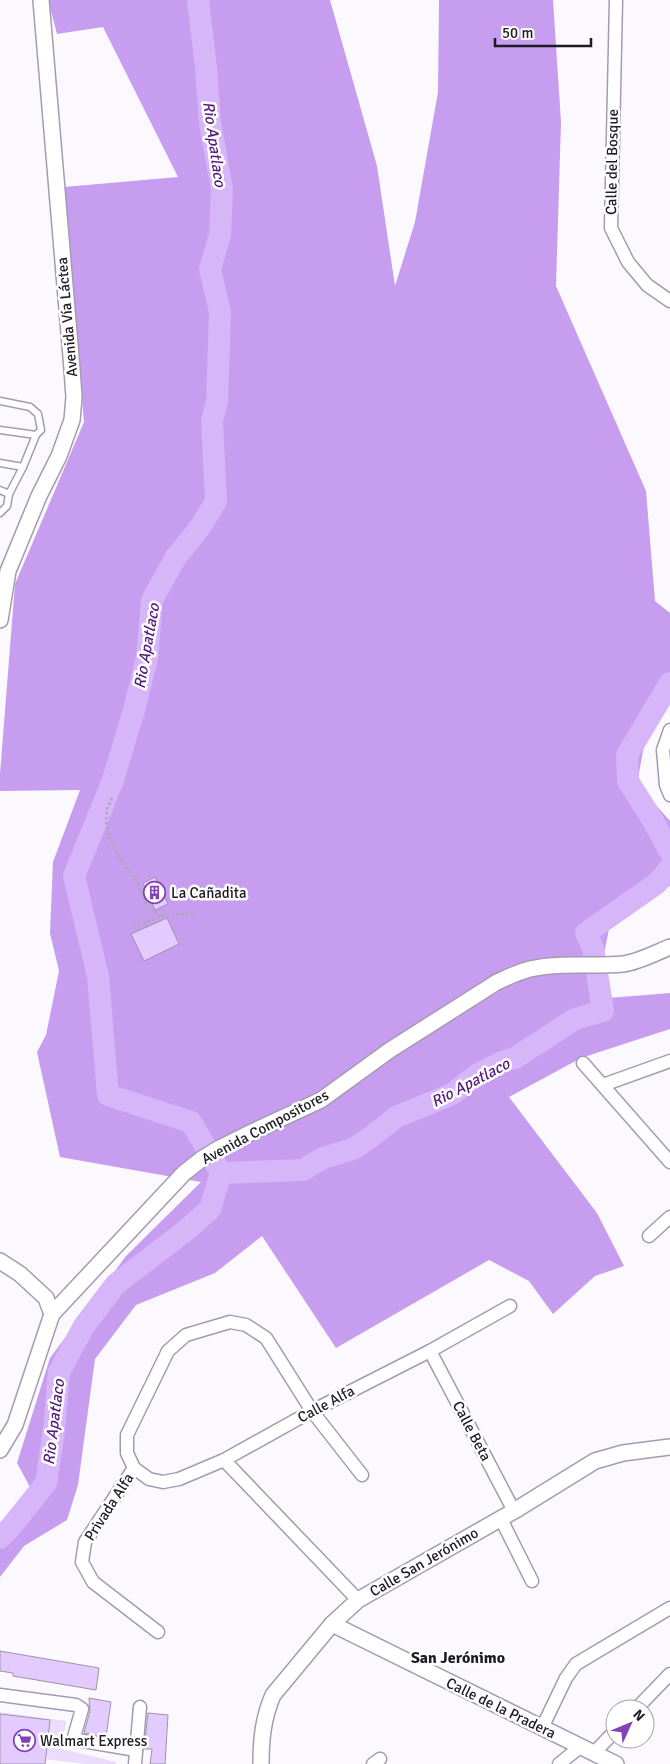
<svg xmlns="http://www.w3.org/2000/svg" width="670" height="1764" font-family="Signika,sans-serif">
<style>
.green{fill:#ebdcfb}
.forest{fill:#c79df0}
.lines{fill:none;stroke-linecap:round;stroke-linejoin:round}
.river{stroke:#d6b5f8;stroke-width:22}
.building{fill:#e4cbff;stroke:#9d93a8}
.service-casing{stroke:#a59bb1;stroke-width:9}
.minor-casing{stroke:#a59bb1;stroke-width:15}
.tertiary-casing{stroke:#a59bb1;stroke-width:18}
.path{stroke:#aca9af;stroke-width:2.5;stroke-dasharray:2.5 2.5;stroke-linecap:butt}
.service{stroke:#fff;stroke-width:6}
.minor{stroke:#fff;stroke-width:12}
.tertiary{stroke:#fff;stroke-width:15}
.labels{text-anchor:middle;stroke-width:5;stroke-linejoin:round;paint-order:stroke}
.street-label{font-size:15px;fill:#1f1b23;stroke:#fff}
.poi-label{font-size:15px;fill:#1f1b23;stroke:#fff;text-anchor:start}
.water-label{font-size:16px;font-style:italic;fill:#551c7c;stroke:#fff}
.neighbourhood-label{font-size:16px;font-weight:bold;fill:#1f1b23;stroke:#fff}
</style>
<rect width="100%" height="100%" fill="#fbf9fd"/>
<path class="green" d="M0,1712l66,9 -4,28 54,13v2h-31l-40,-5 -45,-43z"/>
<path class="forest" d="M48,0h282l47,166 18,120 20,-64 23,-130 1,-92h114l8,122 -5,164 90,205 9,110 15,12v80l-19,14 -14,77 33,37v65l-58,28 -17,85 75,-6v36l-89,29 -72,39 88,116 27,53 -29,10 -42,38 -24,-33 -40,-21 -153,88 -74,-112 -47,37 -79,32 -41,54 -17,126 -11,35 -43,26 -24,31v-53l31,-35 -14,-26 33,-105 76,-102 75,-74 -141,-25 -23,-105 9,-17 13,-64 -9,-38 3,-71 27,-72 -80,1v-17l15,-190 69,-162 -20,-235 114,-10 -75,-150 -46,7z"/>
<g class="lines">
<g class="river">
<path d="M670,683l-43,72 1,26 24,38 18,33"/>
<path d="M221,1173l82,-3 20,-12 30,-9 18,-12 25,-20 56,-23 26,-20 26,-13 11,-3 60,-39 28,-8 -10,-63 -7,-15 70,-49 14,-16"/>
<path d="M0,1538l10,-10 36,-45 8,-53 5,-58 25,-46 32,-42 73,-56 21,-19 11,-36 -30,-51 -83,-27 -10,-119 -24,-100 39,-96 21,-70 13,-52 5,-58 24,-43 25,-31 15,-25 -4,-80 5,-20 3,-89 -10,-43 10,-34 2,-46 -12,-66 -4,-55 -8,-68"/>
</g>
</g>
<g class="building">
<path d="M155,877l13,27 -13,6 -12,-27z"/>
<path d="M167,918l12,26 -35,17 -13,-27z"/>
<path d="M0,1651l99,17 -3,22 -83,-14v-3l-13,-2z"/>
<path d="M89,1698l22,4 -5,35 -22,-4 6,-22z"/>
<path d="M148,1713l20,2 -3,49h-15l2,-15h-8z"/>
<path d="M0,1714l50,6 -5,44h-45z"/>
</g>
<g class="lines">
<defs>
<g id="service">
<path d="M0,401l30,6 8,7 3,16 -5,5 -13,32 -14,27 -2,12 -7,7"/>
<path d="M0,430l36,5"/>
<path d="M0,463l23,4"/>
<path d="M0,490l9,4"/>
</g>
<g id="minor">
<path d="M616,0l-5,228 17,34 19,23 23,16"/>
<path d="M670,730l-7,20 3,35 4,10"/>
<path d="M583,1063l87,99"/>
<path d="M603,1085l67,-24"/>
<path d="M649,1236l21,-19"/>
<path d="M430,1351l84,160"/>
<path d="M224,1460l134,140"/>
<path d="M134,1468l-49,74 -3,20 11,20 65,50"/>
<path d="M362,1475l-50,-64 -46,-73 -20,-13 -16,-3 -44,13 -18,16 -41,84v18l7,15 15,11 14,3 16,-3 45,-19 88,-49 118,-60 80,-45"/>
<path d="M501,1519l31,62"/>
<path d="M0,1695l76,10 6,4 -8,28 3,3 59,10"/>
<path d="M636,1709l34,-35"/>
<path d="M542,1728l24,-50 10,-14 94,-56"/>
<path d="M594,1753l21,-22"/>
<path d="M135,1764l5,-57"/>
<path d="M373,1764l7,-5"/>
<path d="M559,1764l21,-17"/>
</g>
<g id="tertiary">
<path d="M0,620l8,-49 31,-75 20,-40 13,-36 2,-23 -2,-28 -31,-369"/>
<path d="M0,1261l20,13 26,24 6,16"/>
<path d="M0,1450l15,-25 37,-111 132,-141 19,-15 15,-9 34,-17 69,-32 69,-50 107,-68c11,-5 21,-10 33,-13 30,-7 62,-2 93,-5 16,-2 32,-11 47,-17"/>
<path d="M332,1624l284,140"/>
<path d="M261,1764c0,-24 2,-46 12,-69l59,-71 26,-24 156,-89 81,-50 28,-8 47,-6"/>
</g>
</defs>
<use href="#service" class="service-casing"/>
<use href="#minor" class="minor-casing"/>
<use href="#tertiary" class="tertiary-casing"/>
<g class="path">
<path d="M112,798l-5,11 -1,13 3,15 11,22 17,22 10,26 14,9"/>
<path d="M134,928l27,-12 32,-3"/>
</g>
<use href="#service" class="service"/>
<use href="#minor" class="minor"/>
<use href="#tertiary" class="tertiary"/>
</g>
<defs>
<symbol id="building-ring" viewBox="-11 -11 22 22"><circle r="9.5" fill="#fff" stroke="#8442b7" stroke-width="1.5"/><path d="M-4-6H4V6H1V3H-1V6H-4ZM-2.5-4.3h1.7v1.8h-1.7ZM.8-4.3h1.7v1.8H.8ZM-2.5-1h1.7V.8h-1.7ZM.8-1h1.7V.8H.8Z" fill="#8442b7"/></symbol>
<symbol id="supermarket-ring" viewBox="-11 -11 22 22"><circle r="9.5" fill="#fff" stroke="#8442b7" stroke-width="1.5"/><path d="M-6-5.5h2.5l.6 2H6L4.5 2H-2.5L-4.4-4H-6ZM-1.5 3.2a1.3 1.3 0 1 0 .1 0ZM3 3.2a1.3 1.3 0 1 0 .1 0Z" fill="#8442b7"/></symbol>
</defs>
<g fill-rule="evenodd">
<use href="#building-ring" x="142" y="880" width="25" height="25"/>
<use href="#supermarket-ring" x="12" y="1728" width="25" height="25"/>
</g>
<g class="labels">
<g class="street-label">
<text transform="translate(612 162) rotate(-89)" y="5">Calle del Bosque</text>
<text transform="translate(67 317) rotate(-95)" y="5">Avenida Vía Láctea</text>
<text transform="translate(265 1127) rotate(-28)" y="5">Avenida Compositores</text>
<text transform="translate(326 1404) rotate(-28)" y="5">Calle Alfa</text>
<text transform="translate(472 1431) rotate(62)" y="5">Calle Beta</text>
<text transform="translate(109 1507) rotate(-57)" y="5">Privada Alfa</text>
<text transform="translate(424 1562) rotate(-30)" y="5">Calle San Jerónimo</text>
<text transform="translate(501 1708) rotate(26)" y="5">Calle de la Pradera</text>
</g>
<g class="poi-label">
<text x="171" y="898">La Cañadita</text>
<text x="40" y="1746">Walmart Express</text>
</g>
<g class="water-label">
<text transform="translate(215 144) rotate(82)" y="6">Rio Apatlaco</text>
<text transform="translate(146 646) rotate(-80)" y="6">Rio Apatlaco</text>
<text transform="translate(470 1082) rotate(-28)" y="6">Rio Apatlaco</text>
<text transform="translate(53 1422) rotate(-83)" y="6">Rio Apatlaco</text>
</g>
<g class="neighbourhood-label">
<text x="458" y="1663">San Jerónimo</text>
</g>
</g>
<g transform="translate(630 1724) rotate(46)"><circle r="24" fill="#ffffff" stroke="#a5a4a7"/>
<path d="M0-4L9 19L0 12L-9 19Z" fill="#8442b7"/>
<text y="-8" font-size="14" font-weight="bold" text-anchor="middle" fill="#1f1b23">N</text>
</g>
<path d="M495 38v8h96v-8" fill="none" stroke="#1f1b23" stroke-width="2.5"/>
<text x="502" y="38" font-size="15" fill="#1f1b23" stroke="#ffffff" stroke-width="4" paint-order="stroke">50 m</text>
</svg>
